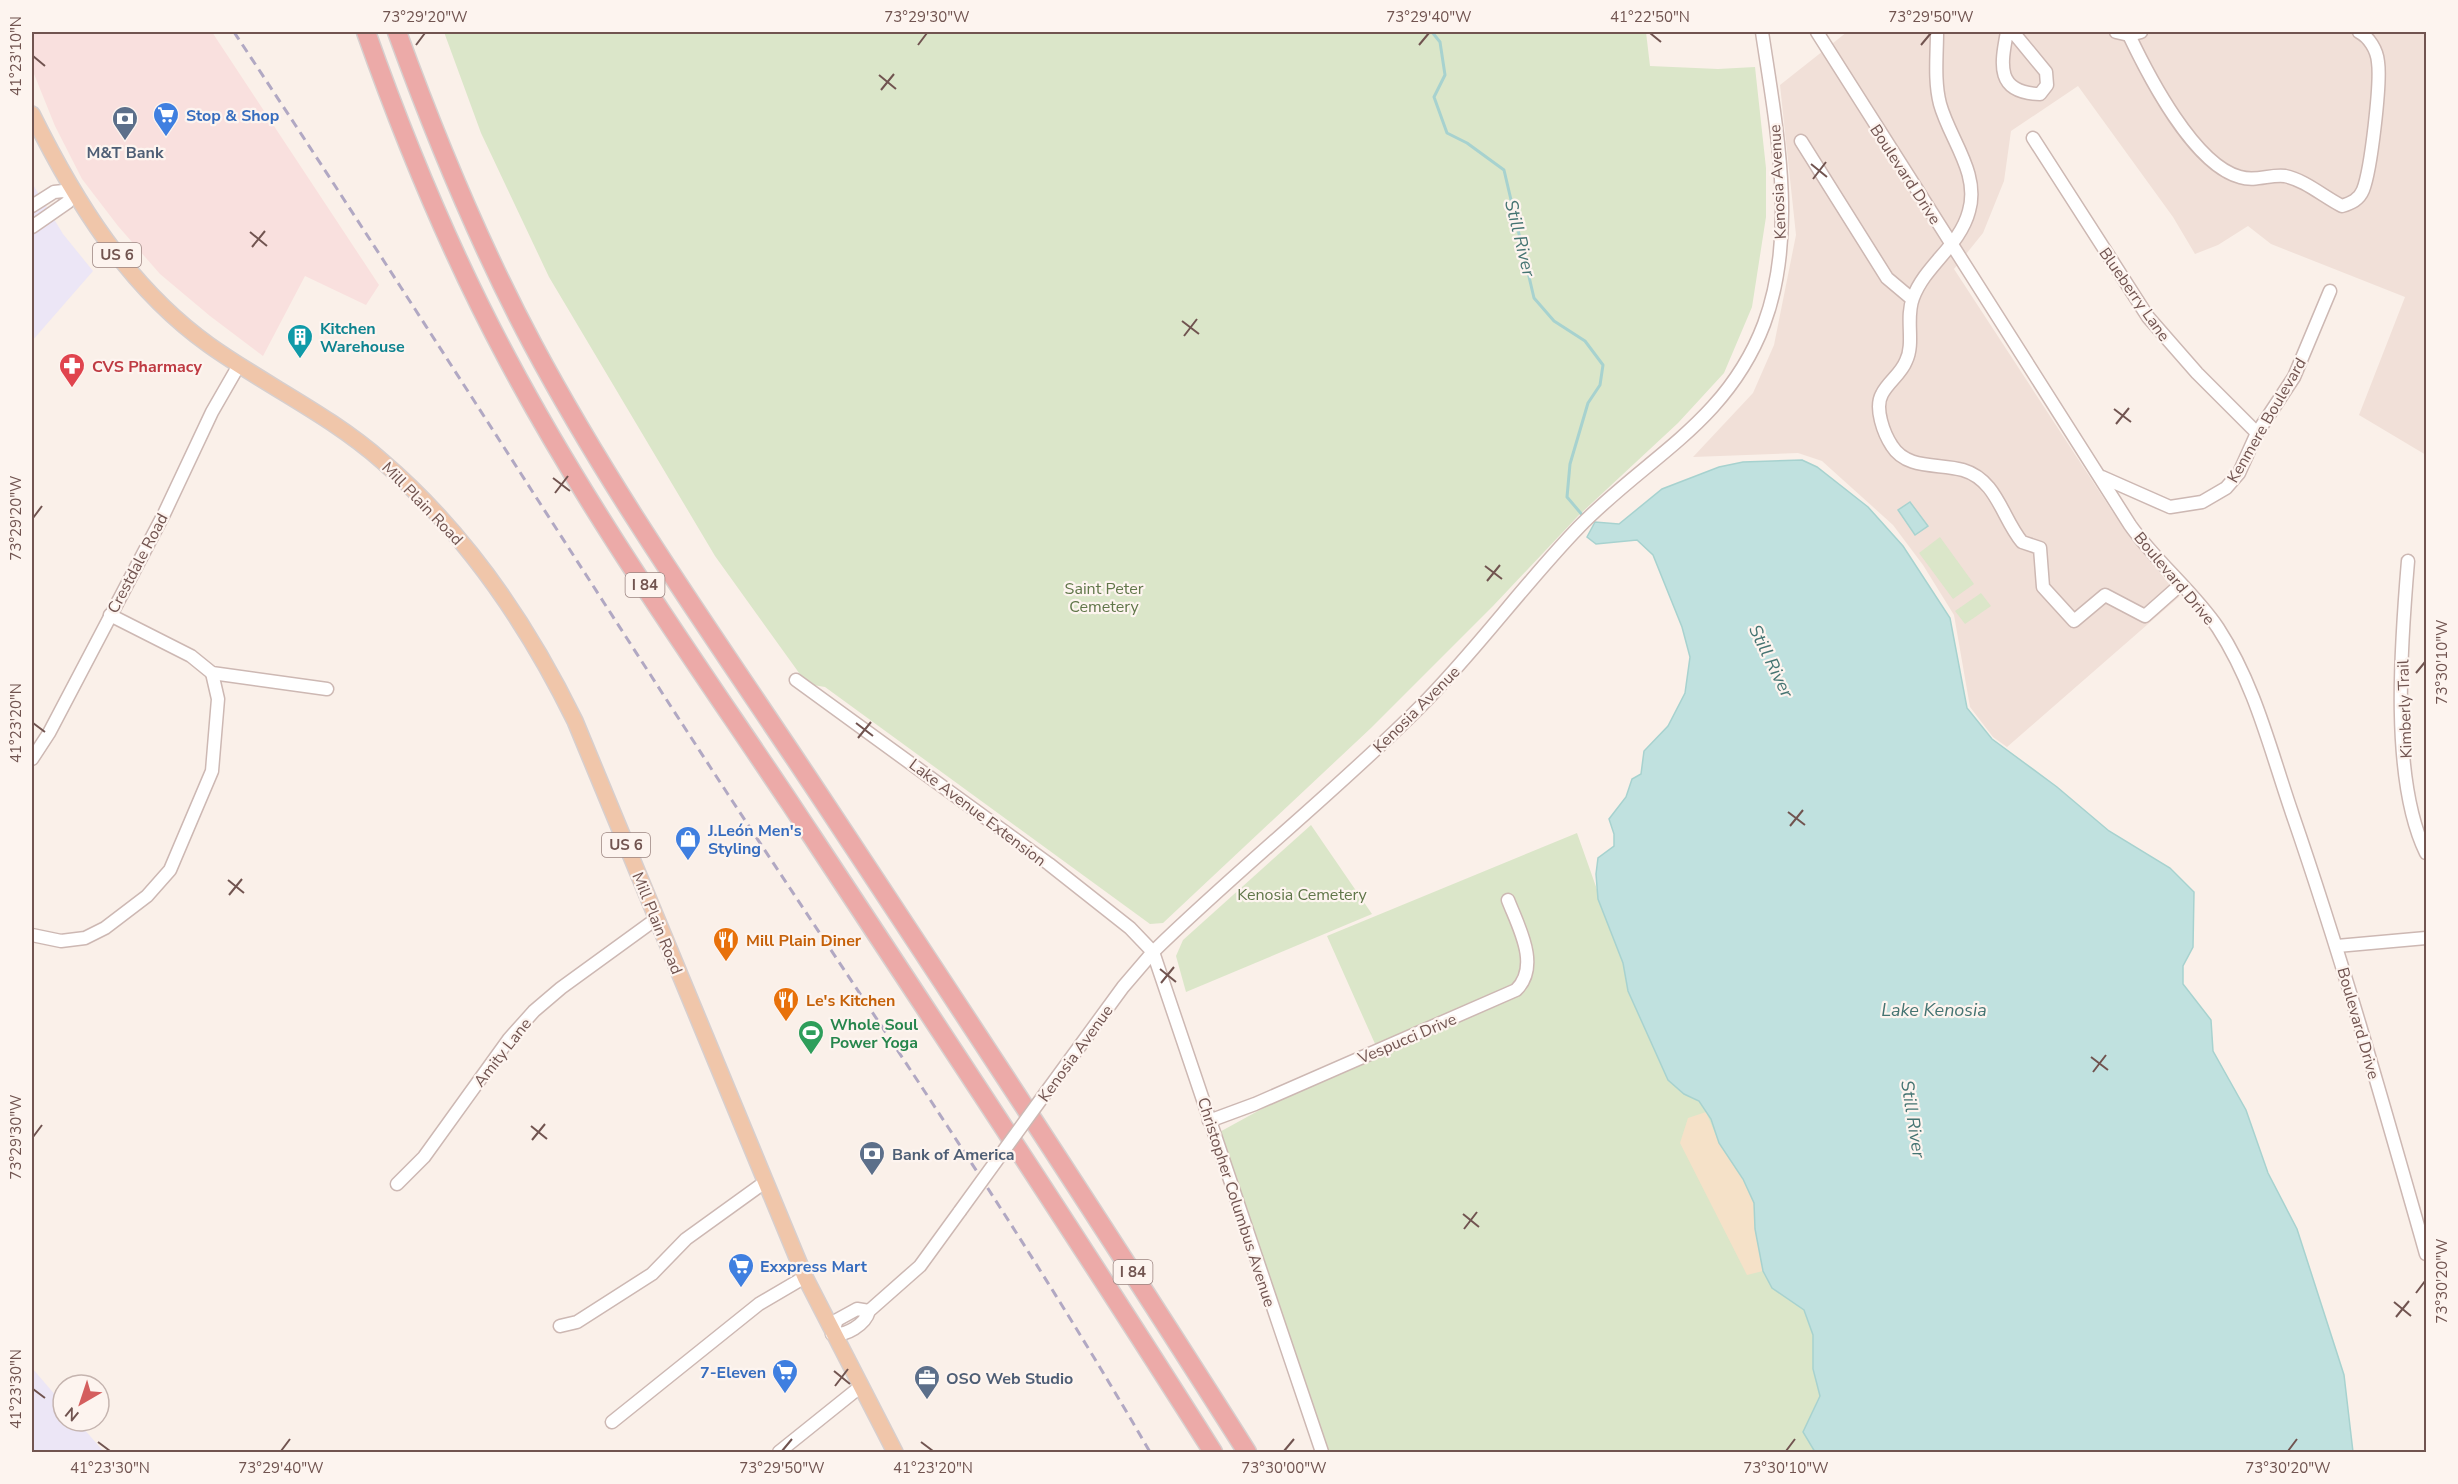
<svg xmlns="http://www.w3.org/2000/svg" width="2458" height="1484" font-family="'Nunito Sans',sans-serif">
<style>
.residential{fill:#f1e0d8}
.commercial{fill:#f9e0de}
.education{fill:#ece6f6}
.green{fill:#dbe6c9}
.sand{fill:#f5e1c8}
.water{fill:#c0e1df;stroke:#a7d2cf;stroke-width:1.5}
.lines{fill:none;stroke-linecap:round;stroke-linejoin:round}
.stream{stroke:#a7d2cf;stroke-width:3}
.minor-casing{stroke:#cdb8b3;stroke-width:15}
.major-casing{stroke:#d7cfce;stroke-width:18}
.highway-casing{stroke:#d7cfce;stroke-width:21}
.minor{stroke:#fff;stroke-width:12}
.major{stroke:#f0c6aa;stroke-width:15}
.highway{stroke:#ecaaa8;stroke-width:18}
.rail{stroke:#b1a8c3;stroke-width:3;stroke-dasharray:9 6;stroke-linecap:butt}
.minor-bridge-casing{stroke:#cdb8b3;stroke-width:15;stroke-linecap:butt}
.minor-bridge{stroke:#fff;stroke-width:12}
.ticks{fill:none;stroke:#715450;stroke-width:2}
.labels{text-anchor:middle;stroke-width:4.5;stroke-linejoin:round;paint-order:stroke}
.shield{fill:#fdf4ef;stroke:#9b8480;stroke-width:1.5}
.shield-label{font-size:15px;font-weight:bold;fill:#715450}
.shop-label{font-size:16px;font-weight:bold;fill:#366cbe;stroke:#fdf4ef;text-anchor:start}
.service-label{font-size:16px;font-weight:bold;fill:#4e5e75;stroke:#fdf4ef;text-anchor:start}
.street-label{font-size:16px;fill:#715450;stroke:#fdf4ef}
.culture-label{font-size:16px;font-weight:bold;fill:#0d838f;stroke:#fdf4ef;text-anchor:start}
.health-label{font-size:16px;font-weight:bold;fill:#be3a42;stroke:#fdf4ef;text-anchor:start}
.park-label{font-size:16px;fill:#607649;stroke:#fdf4ef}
.food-label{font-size:16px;font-weight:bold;fill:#c56008;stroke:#fdf4ef;text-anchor:start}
.leisure-label{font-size:16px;font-weight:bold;fill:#27864d;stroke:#fdf4ef;text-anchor:start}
.water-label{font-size:18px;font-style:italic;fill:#457472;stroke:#fdf4ef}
.neatline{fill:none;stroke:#715450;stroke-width:2}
.ticks-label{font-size:15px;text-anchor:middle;fill:#715450}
</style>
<rect width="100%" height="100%" fill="#faf0e9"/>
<path class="residential" d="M1847,32h579v423l-67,-40 46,-118 -134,-53 -23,-18 -30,19 -23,9 -22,-37 -95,-131 -67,45 -7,50 -21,52 -29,36 158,242 67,86 -172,150 -14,-10 -23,-30 -16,-92 -31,-50 -30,-40 -71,-64 -24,-8 -105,4 60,-64 21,-48 22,-110 -16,-150z"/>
<path class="commercial" d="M32,32h180l167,253 -13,20 -61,-29 -42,80 -53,-40 -50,-42 -42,-48 -36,-47 -27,-53 -23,-57z"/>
<g class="education">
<path d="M32,183l31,51 30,37 -61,70z"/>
<path d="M32,1368l31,36v17h14l27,31h-72z"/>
</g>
<g class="green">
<path d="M444,32h1202l4,34 68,3 37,-2 11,101v49l-14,90 -28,66 -46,50 -100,93 -85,90 -122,122 -208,195 -13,1 -325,-237 -18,-3 -92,-128 -166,-279 -68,-144z"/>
<path d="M1940,537l34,47 -21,15 -34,-46z"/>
<path d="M1981,593l10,13 -26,18 -10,-13z"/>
<path d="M1311,825l61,89 -186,78 -10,-36 7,-16z"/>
<path d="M1577,833l46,130 5,28 40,88 16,15 15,7 12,18 43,84 1,26 8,42 9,17 32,22 9,25v34l7,27c-10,15 -13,39 -5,56h-494l-9,-16 -36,-100 -60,-202 160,-88 -49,-110z"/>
</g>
<path class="sand" d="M1706,1112l13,31 24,36 11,24 1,26 8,42 -16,4 -67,-132 8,-25z"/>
<g class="water">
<path d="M1802,460l15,7 51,40 35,39 47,72 17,90 25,31 65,48 52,44 61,37 24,24 -1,55 -10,19v18l28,36 2,31 33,59 22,63 29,56 47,146 9,77h-538l-12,-20 17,-36 -7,-27v-34l-9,-25 -32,-22 -9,-17 -8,-42 -1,-26 -11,-24 -24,-36 -8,-24 -12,-18 -15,-7 -16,-14 -40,-89 -5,-28 -25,-64 -2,-25 2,-16 16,-12v-12l-5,-15 17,-22 6,-18 9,-5 3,-23 24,-25 17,-33 5,-36 -8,-30 -29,-72 -16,-15 -41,4 -9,-7 8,-15 24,2 43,-35 57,-22 24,-5z"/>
<path d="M1910,502l18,24 -13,9 -17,-25z"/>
</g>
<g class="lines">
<path class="stream" d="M1432,32l8,10 5,33 -11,22 13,36 20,10 37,27 30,128 20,23 31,20 18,24 -3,20 -12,18 -18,61 -3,33 17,20"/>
<defs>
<g id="minor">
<path d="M1817,32l313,493c26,37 63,66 88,103 37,57 52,121 74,185 50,145 92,293 134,441"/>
<path d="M1937,32c0,23 -3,49 3,72 10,36 40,69 29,107 -9,35 -44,54 -56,87 -8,20 2,45 -7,63 -5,13 -18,21 -24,33 -8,14 2,40 10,52 15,24 47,17 71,24 34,10 39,48 59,72l18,6 3,39 31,34 31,-26 40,21 35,-31"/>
<path d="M2007,32c-6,32 -12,61 33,62l7,-9 -1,-13 -33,-40"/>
<path d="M2116,32l13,3 12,-3"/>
<path d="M2129,35c19,40 65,130 111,142 16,5 30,-3 45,-1 20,4 39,21 57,30 9,-3 17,-6 21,-16 8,-20 18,-107 15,-128 -1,-12 -9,-25 -19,-30"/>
<path d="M2033,138l115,179 49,56 60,60"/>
<path d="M1801,141l86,137 25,21"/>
<path d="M32,206l22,-14 19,-2 -5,12 -36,25"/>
<path d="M2102,477l68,30 32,-5 24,-14 13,-15 18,-40 37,-56 36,-86"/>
<path d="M2408,561c-7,83 -18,218 18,292"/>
<path d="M110,615l81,41 21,17 115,16"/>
<path d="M796,680l253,184 81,64 23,24 169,500"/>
<path d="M32,759l17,-26 115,-219 48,-102 27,-47"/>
<path d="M32,935l29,6 24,-3 20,-10 42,-32 23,-26 42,-99 6,-72 -6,-26"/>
<path d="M2337,946l89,-8"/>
<path d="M1047,1091l76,-104 30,-35c86,-84 181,-159 266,-244 57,-57 104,-123 160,-181 68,-70 148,-105 185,-203 34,-91 12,-199 -2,-292"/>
<path d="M1209,1121l46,-17 261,-114c25,-24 2,-64 -8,-90"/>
<path d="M397,1184l27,-27 85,-118 25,-28 27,-23 95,-69"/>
<path d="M869,1311l-12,-2 -20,11 -5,14c14,2 33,-9 37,-23l51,-45 40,-55"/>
<path d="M560,1326l17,-4 75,-48 34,-35 79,-57"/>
<path d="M612,1422l147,-118 46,-27"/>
<path d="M779,1452l81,-65"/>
</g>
<path id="major" d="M32,114c43,87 96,173 177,231 56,40 121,70 173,116 83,71 145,162 193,260l230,556 90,175"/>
<g id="highway">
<path d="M366,32c40,113 85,222 142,328 82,154 185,298 282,443 142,215 285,431 423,649"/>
<path d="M397,32c39,107 82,212 136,313 85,159 192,307 291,457 143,216 285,432 423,650"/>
</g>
</defs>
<use href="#minor" class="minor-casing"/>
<use href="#major" class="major-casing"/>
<use href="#highway" class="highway-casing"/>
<use href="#minor" class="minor"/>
<use href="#major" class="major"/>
<use href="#highway" class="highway"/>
<path class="rail" d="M234,32c169,255 332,514 499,770 141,215 288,427 417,650"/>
<defs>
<path id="minor-bridge" d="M960,1211l87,-120"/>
</defs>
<use href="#minor-bridge" class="minor-bridge-casing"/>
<use href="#minor-bridge" class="minor-bridge"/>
</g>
<path class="ticks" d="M1650,33l11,9M416,45l9,-12M918,45l9,-12M1419,45l10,-12M1921,45l10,-12M33,56l12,10M879,75l17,14M881,90l13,-16M1811,164l16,13M1813,179l13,-17M250,232l17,14M252,247l13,-16M1182,321l17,13M1184,336l13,-17M2114,409l17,13M2116,424l13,-16M553,478l17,13M555,493l13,-17M33,518l9,-12M1485,566l17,13M1487,581l13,-16M2416,673l9,-11M33,723l12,9M856,723l17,13M858,738l13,-16M1788,812l17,13M1790,826l13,-16M228,880l16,13M229,895l13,-16M1160,969l16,13M1161,983l13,-16M2091,1057l17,13M2093,1072l13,-17M531,1126l16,13M33,1137l9,-12M532,1140l13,-16M1463,1214l16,13M1464,1229l13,-17M2416,1293l9,-12M2394,1302l17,14M2396,1317l13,-16M834,1371l16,13M835,1386l13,-17M33,1389l12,9M98,1442l12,9M921,1442l12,9M281,1451l9,-12M782,1451l10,-12M1284,1451l10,-12M1786,1451l9,-12M2288,1451l9,-12"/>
<defs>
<symbol id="supermarket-pin" viewBox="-11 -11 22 30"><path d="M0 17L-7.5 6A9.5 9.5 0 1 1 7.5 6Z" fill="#3f7fe0" stroke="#fdf4ef"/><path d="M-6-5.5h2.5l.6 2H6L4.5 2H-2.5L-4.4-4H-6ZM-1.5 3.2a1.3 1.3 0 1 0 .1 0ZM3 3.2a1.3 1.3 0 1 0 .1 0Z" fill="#fff"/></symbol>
<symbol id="bank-pin" viewBox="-11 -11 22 30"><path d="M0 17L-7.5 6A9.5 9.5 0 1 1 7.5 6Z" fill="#5c6f8a" stroke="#fdf4ef"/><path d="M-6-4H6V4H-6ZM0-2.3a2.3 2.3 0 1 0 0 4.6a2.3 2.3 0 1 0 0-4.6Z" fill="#fff"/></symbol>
<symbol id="building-pin" viewBox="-11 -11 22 30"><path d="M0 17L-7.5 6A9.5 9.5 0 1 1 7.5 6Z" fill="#0f9aa8" stroke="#fdf4ef"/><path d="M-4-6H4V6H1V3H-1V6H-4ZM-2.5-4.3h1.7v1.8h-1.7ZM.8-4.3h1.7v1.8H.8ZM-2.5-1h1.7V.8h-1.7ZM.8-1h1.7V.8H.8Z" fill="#fff"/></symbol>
<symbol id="pharmacy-pin" viewBox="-11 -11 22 30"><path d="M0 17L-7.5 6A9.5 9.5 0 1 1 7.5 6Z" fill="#e0444e" stroke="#fdf4ef"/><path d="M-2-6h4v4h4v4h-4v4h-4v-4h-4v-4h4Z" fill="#fff"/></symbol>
<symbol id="shop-pin" viewBox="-11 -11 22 30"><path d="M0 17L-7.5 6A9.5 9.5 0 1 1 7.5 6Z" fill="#3f7fe0" stroke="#fdf4ef"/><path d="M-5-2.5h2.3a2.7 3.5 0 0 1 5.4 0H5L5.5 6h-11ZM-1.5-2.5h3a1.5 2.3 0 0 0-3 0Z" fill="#fff"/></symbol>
<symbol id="restaurant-pin" viewBox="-11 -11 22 30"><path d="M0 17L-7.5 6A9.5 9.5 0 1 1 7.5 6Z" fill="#e8710a" stroke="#fdf4ef"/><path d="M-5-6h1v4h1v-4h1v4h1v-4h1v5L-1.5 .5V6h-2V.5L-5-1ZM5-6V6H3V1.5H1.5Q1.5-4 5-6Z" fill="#fff"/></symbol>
<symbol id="stadium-pin" viewBox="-11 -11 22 30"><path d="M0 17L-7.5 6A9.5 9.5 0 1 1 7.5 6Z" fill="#2e9e5b" stroke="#fdf4ef"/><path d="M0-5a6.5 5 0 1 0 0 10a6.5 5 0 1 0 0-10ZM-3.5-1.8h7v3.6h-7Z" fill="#fff"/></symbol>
<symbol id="office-pin" viewBox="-11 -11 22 30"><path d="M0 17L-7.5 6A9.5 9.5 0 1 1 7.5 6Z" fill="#5c6f8a" stroke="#fdf4ef"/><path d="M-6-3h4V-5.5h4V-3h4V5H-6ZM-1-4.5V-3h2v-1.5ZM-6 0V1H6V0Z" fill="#fff"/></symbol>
</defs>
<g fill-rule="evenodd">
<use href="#supermarket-pin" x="151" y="100" width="30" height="40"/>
<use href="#bank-pin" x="110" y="104" width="30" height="40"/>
<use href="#building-pin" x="285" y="322" width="30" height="40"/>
<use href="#pharmacy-pin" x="57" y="351" width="30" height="40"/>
<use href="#shop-pin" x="673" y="824" width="30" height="40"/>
<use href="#restaurant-pin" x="711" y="925" width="30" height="40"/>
<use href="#restaurant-pin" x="771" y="985" width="30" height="40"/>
<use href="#stadium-pin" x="796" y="1018" width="30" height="40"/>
<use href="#bank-pin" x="857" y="1139" width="30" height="40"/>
<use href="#supermarket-pin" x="726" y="1251" width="30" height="40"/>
<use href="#supermarket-pin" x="770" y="1357" width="30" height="40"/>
<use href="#office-pin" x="912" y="1363" width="30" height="40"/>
</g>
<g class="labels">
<g class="shield">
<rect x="93" y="243" width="48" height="24" rx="4.5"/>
<rect x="625.5" y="573" width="39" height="24" rx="4.5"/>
<rect x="602" y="833" width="48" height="24" rx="4.5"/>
<rect x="1113.5" y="1260" width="39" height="24" rx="4.5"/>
</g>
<g class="shield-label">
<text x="117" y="260">US 6</text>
<text x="645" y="590">I 84</text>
<text x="626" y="850">US 6</text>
<text x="1133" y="1277">I 84</text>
</g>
<g class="shop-label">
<text x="186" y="121">Stop &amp; Shop</text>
<text x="708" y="836">J.León Men's<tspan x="708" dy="18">Styling</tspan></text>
<text x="760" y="1272">Exxpress Mart</text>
<text x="766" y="1378" text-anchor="end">7-Eleven</text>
</g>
<g class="service-label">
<text x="125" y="158" text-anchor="middle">M&amp;T Bank</text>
<text x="892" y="1160">Bank of America</text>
<text x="946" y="1384">OSO Web Studio</text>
</g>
<g class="street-label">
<text transform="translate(1906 174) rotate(57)" y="6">Boulevard Drive</text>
<text transform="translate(1777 182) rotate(-93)" y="6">Kenosia Avenue</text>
<text transform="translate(2135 294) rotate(55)" y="6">Blueberry Lane</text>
<text transform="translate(2266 420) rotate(-60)" y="6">Kenmere Boulevard</text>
<text transform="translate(423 503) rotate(46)" y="6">Mill Plain Road</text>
<text transform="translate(137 563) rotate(-62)" y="6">Crestdale Road</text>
<text transform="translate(2175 578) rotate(50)" y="6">Boulevard Drive</text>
<text transform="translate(1416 709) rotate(-45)" y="6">Kenosia Avenue</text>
<text transform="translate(2404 709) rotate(-92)" y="6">Kimberly Trail</text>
<text transform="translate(978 812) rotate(37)" y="6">Lake Avenue Extension</text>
<text transform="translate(658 923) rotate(68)" y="6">Mill Plain Road</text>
<text transform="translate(2359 1023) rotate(74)" y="6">Boulevard Drive</text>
<text transform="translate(1407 1038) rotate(-23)" y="6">Vespucci Drive</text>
<text transform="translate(502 1052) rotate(-52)" y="6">Amity Lane</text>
<text transform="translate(1075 1053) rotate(-54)" y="6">Kenosia Avenue</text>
<text transform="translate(1237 1202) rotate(72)" y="6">Christopher Columbus Avenue</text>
</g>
<g class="culture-label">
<text x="320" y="334">Kitchen<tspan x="320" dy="18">Warehouse</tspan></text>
</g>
<g class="health-label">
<text x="92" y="372">CVS Pharmacy</text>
</g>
<g class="park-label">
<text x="1104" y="594">Saint Peter<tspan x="1104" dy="18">Cemetery</tspan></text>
<text x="1302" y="900">Kenosia Cemetery</text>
</g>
<g class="food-label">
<text x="746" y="946">Mill Plain Diner</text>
<text x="806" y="1006">Le's Kitchen</text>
</g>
<g class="leisure-label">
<text x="830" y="1030">Whole Soul<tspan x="830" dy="18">Power Yoga</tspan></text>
</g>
<g class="water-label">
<text transform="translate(1520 238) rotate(76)" y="6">Still River</text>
<text transform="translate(1771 661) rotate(64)" y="6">Still River</text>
<text x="1934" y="1016">Lake Kenosia</text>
<text transform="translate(1913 1119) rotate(81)" y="6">Still River</text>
</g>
</g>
<rect width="2458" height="1484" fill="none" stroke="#fdf4ef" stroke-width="66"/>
<g transform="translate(81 1403) rotate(219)"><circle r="28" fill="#fdf4ef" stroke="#c5b4af" stroke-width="1.5"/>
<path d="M0-4.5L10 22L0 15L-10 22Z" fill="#d45e5e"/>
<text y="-9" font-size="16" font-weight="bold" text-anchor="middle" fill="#715450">N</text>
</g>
<rect x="33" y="33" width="2392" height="1418" class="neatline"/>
<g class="ticks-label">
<text x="425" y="22">73°29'20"W</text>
<text x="927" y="22">73°29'30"W</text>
<text x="1429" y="22">73°29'40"W</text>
<text x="1650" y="22">41°22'50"N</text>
<text x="1931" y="22">73°29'50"W</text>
<text transform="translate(16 56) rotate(-90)" y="5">41°23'10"N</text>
<text transform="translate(16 518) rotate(-90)" y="5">73°29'20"W</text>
<text transform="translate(2442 662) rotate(-90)" y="5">73°30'10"W</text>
<text transform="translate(16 723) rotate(-90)" y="5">41°23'20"N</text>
<text transform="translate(16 1137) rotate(-90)" y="5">73°29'30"W</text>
<text transform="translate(2442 1281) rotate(-90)" y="5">73°30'20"W</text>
<text transform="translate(16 1389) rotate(-90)" y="5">41°23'30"N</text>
<text x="110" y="1473">41°23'30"N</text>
<text x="281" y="1473">73°29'40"W</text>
<text x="782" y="1473">73°29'50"W</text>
<text x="933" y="1473">41°23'20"N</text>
<text x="1284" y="1473">73°30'00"W</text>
<text x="1786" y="1473">73°30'10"W</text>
<text x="2288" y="1473">73°30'20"W</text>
</g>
</svg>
